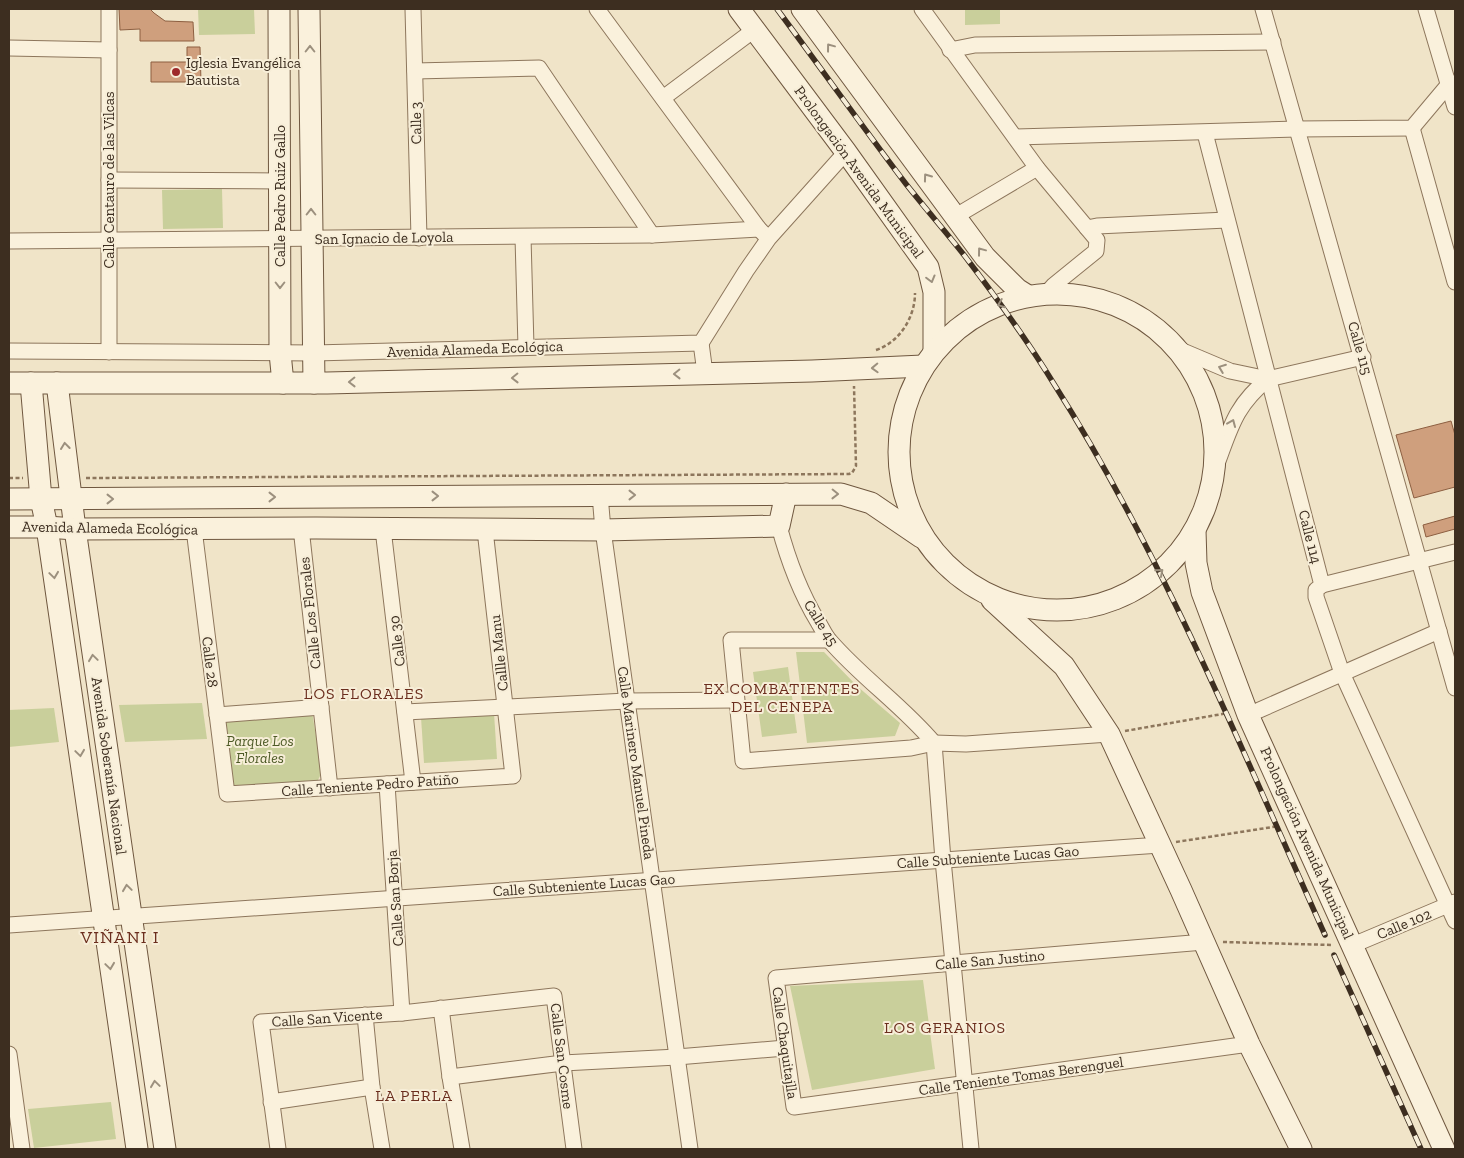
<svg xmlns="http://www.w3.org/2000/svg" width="1464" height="1158" font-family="'Zilla Slab',serif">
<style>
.green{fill:#c9cf9b}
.building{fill:#cf9f7d;stroke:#8d5f41}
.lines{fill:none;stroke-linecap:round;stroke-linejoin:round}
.street-casing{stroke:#8d765c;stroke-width:17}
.secondary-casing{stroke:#6f573f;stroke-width:23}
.path{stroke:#8d765c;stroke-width:2.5;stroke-dasharray:4 2.5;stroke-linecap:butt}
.street{stroke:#faf1dc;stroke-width:15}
.secondary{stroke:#faf1dc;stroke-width:21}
.rail-casing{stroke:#3d2e20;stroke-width:5.5}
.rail{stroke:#f7eed8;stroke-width:4;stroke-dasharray:11;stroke-linecap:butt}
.oneway{stroke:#9c907e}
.poi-dot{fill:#9e2a2b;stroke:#f7eed8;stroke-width:2}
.labels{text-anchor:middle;stroke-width:4;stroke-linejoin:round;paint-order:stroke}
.poi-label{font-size:15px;fill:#3d2e20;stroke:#f7eed8;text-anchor:start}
.street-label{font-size:15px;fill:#3d2e20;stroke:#f7eed8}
.park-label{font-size:15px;font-style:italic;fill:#4d5a26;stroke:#f7eed8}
.neighbourhood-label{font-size:16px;letter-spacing:1px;fill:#6b2e1e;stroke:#f7eed8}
.quarter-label{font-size:18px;letter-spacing:1px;fill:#6b2e1e;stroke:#f7eed8}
</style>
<rect width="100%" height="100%" fill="#f0e4c8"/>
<g class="green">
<path d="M198,9h56l1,25 -56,1z"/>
<path d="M965,9h35v15l-35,1z"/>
<path d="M222,189l1,39 -60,1 -1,-39z"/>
<path d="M824,652l33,34 43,37 -5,13 -88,7 -11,-91z"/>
<path d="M788,667l9,66 -35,4 -9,-65z"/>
<path d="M202,703l5,36 -82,3 -6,-37z"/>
<path d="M54,708l5,34 -50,5v-37z"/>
<path d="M312,712l10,60 -4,8 -83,6 -7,-4 -5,-64z"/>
<path d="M494,713l3,46 -73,4 -3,-46z"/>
<path d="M923,980l12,89 -123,21 -22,-104z"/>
<path d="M111,1102l5,37 -82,9 -6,-39z"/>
</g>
<g class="building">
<path d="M119,9h31l4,4 11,8 28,1 1,19h-54v-12l-20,1z"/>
<path d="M187,47h13l1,35h-50v-20h36z"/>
<path d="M1451,421l4,14v52l-41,11 -18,-63z"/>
<path d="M1455,516v13l-29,8 -3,-12z"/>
</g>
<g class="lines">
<defs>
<g id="street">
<path d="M109,9v343"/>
<path d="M413,9l6,229"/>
<path d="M597,9l162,220 5,5"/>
<path d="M922,9l115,159 60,72 -1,11 -42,34 -8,9"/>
<path d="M1263,9l192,679"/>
<path d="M1426,9l29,98"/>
<path d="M9,48l100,2"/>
<path d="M950,50l25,-5 298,-3"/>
<path d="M415,71l124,-3 113,167"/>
<path d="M663,98l91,-68"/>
<path d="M1412,128l43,154"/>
<path d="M1205,133l117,452 -6,5v7l26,76 113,248"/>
<path d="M1015,137l282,-8 115,-1 37,-44 6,-1"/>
<path d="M109,180l171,1"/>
<path d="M956,216l81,-48"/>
<path d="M1087,228l10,-2 130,-6"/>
<path d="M523,237l3,110"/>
<path d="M9,241l643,-6 107,-6"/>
<path d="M701,343l4,30"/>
<path d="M1178,349l52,22 38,8 95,-22"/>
<path d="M9,351l305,2 387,-10 45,-72 23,-33 77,-86"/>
<path d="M1215,469c15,-39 19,-63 53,-90"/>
<path d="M600,495l3,35 87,619"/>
<path d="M779,526c9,34 21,66 39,96 4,6 7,14 12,19 32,37 73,65 104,102"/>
<path d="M301,528l29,260"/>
<path d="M194,529l33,265 286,-18 -28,-246"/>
<path d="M383,529l30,253"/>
<path d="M1322,585l133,-33"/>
<path d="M828,640h-97l12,121 168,-13 23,-5 32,1 143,-10"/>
<path d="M405,712l222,-11 109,-1"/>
<path d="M217,715l104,-8"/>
<path d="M1248,715l191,-84"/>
<path d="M934,743l9,117 28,289"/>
<path d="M387,784l15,229"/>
<path d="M9,925l1151,-80"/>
<path d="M1204,942l-428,36 18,129 455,-63"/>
<path d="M1353,945l102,-43"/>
<path d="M441,1008l9,69 12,72"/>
<path d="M365,1015l7,72 10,62"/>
<path d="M9,1054l13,95"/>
<path d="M450,1077l113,-14 114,-6 108,-9"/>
<path d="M271,1102l101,-15"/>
<path d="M278,1149l-17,-127 141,-9 152,-17 20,153"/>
</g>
<g id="secondary">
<path d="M279,9l1,344 3,30"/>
<path d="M309,9l5,374"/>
<path d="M739,9l107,143 82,115 6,25v59"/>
<path d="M802,9l183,248 32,32 11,7"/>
<circle cx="1057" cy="452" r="158"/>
<path d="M9,383h318l485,-12 111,-5"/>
<path d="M31,383l10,116 6,28 90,622"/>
<path d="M57,383l18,146 90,620"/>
<path d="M9,499l832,-5 30,9 50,34"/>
<path d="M9,527h38l28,2 241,-1 287,2 176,-4 7,-32"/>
<path d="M1195,530l1,33 6,29 46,123 196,434"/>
<path d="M992,600l72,66 45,68 72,156 68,154 52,105"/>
</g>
</defs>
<use href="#street" class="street-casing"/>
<use href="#secondary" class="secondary-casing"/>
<g class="path">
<path d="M876,350c24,-8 39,-33 39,-57"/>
<path d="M9,478h14"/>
<path d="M86,478l763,-4 3,-1 4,-7 -2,-80"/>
<path d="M1125,731l103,-18"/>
<path d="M1176,842l103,-16"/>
<path d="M1223,942l110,3"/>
</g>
<use href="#street" class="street"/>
<use href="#secondary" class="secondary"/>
<defs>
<g id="rail">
<path d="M777,9c43,58 85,117 129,175 19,24 39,47 58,71 32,42 63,85 90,129 109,172 188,366 271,551"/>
<path d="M1334,955l87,194"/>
</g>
</defs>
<use href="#rail" class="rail-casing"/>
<use href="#rail" class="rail"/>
</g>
<defs><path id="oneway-chevron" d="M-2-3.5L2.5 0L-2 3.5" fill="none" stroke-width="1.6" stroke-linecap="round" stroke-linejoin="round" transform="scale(1.25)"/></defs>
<g class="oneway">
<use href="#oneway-chevron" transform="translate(830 47) rotate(-127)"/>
<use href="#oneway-chevron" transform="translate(310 49) rotate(-90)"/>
<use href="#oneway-chevron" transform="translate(927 177) rotate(-126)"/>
<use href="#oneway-chevron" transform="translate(311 212) rotate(-90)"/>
<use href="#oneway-chevron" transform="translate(981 251) rotate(-127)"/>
<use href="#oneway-chevron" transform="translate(931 279) rotate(75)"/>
<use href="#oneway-chevron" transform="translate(280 285) rotate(90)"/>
<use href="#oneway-chevron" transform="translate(1001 304) rotate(159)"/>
<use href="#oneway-chevron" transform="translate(875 368) rotate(178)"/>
<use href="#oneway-chevron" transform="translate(1222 368) rotate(-159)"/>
<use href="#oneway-chevron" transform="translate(677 374) rotate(179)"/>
<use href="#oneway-chevron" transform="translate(515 378) rotate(179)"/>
<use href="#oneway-chevron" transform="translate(352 382) rotate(179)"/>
<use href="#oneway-chevron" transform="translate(1232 423) rotate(-67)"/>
<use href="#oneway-chevron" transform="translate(65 446) rotate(-97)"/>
<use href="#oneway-chevron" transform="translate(835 494) rotate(1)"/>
<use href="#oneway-chevron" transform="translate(632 495)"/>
<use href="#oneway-chevron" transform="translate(435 496)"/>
<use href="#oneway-chevron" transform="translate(272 497)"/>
<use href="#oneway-chevron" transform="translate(110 499)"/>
<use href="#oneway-chevron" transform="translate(1160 572) rotate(-41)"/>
<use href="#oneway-chevron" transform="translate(54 575) rotate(82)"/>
<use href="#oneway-chevron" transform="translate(93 658) rotate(-98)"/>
<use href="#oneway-chevron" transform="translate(80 753) rotate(82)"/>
<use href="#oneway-chevron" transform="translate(127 888) rotate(-98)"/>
<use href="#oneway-chevron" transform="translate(110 966) rotate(82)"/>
<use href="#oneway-chevron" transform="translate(155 1084) rotate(-98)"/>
</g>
<circle class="poi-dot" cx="176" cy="72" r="5"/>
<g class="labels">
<g class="poi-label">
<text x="186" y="68">Iglesia Evangélica<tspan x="186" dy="17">Bautista</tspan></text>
</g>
<g class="street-label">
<text transform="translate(416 123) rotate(-91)" y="5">Calle 3</text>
<text transform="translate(859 172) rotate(54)" y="5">Prolongación Avenida Municipal</text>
<text transform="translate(109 180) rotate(-90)" y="5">Calle Centauro de las Vilcas</text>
<text transform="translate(280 196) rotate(-90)" y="5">Calle Pedro Ruiz Gallo</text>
<text transform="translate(384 238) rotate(-1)" y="5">San Ignacio de Loyola</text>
<text transform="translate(1360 348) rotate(74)" y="5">Calle 115</text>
<text transform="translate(475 349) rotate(-2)" y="5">Avenida Alameda Ecológica</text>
<text transform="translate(110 528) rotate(1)" y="5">Avenida Alameda Ecológica</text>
<text transform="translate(1310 537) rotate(76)" y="5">Calle 114</text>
<text transform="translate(310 613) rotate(-96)" y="5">Calle Los Florales</text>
<text transform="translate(821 623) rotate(58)" y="5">Calle 45</text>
<text transform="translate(397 641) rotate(-97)" y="5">Calle 30</text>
<text transform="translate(499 653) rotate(-96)" y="5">Callle Manu</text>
<text transform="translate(210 662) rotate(83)" y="5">Calle 28</text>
<text transform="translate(636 763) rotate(82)" y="5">Calle Marinero Manuel Pineda</text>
<text transform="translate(109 766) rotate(82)" y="5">Avenida Soberanía Nacional</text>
<text transform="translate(370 785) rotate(-4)" y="5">Calle Teniente Pedro Patiño</text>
<text transform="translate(1307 843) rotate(66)" y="5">Prolongación Avenida Municipal</text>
<text transform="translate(988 857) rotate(-4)" y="5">Calle Subteniente Lucas Gao</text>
<text transform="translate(584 885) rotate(-4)" y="5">Calle Subteniente Lucas Gao</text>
<text transform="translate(395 898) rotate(-94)" y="5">Calle San Borja</text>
<text transform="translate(1404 924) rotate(-23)" y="5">Calle 102</text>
<text transform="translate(990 960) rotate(-5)" y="5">Calle San Justino</text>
<text transform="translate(327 1018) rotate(-4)" y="5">Calle San Vicente</text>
<text transform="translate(785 1043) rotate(82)" y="5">Calle Chaquitajlla</text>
<text transform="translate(562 1056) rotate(83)" y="5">Calle San Cosme</text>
<text transform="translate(1021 1076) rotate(-8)" y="5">Calle Teniente Tomas Berenguel</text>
</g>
<g class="park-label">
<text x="260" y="746">Parque Los<tspan x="260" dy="17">Florales</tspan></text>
</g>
<g class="neighbourhood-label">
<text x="782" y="694">EX COMBATIENTES<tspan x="782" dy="18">DEL CENEPA</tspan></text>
<text x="364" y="699">LOS FLORALES</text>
<text x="945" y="1033">LOS GERANIOS</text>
<text x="414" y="1101">LA PERLA</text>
</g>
<g class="quarter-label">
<text x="120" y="943">VIÑANI I</text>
</g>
</g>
<rect width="1464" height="1158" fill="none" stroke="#3d2e20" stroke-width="20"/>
</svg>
